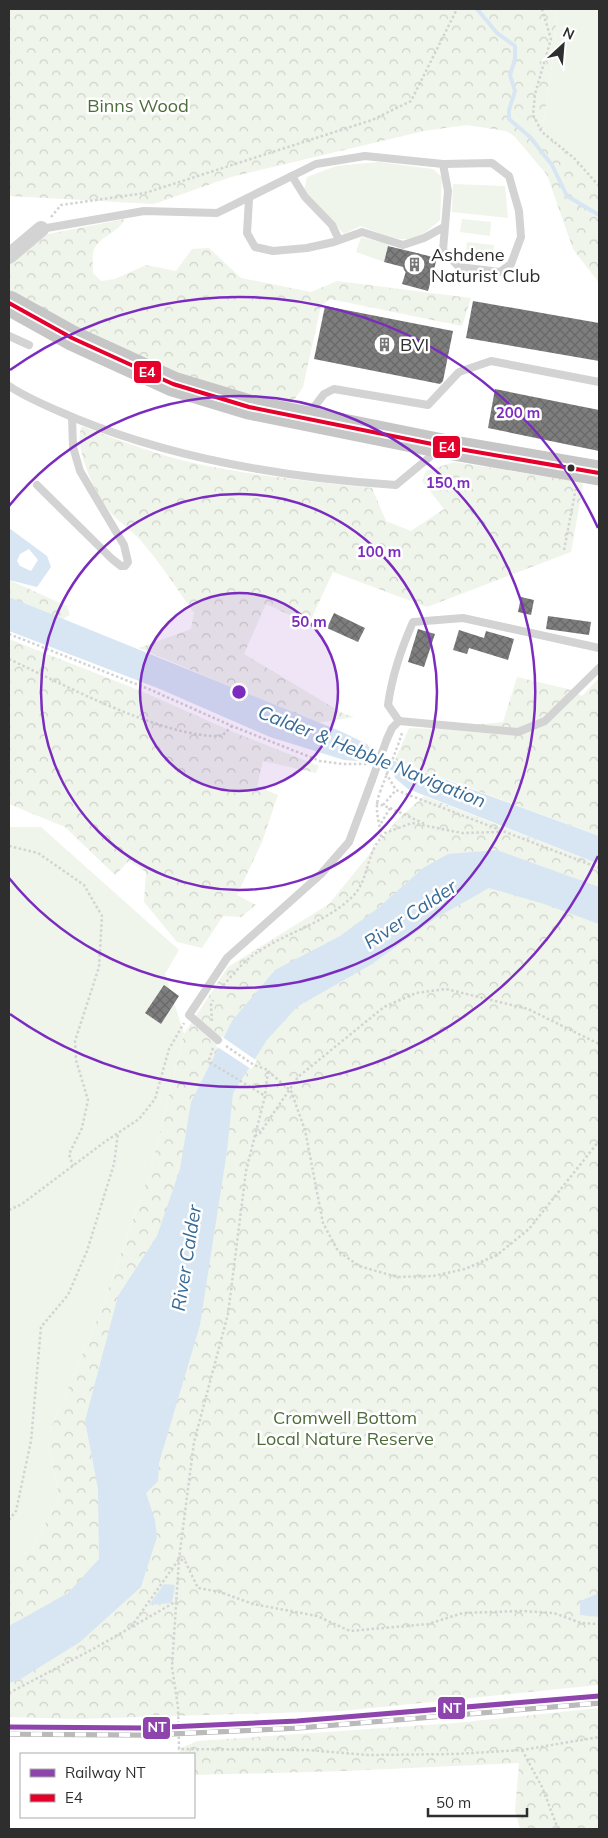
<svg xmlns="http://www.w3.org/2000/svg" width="608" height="1838" font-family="Mulish,sans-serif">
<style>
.green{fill:#f0f5eb}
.forest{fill:url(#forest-crowns)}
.water{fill:#d7e6f2;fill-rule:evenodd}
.pier{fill:#fff}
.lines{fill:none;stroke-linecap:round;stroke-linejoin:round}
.stream{stroke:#d7e6f2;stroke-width:4}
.building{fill:url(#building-cross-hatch)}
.path{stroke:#d3d3d3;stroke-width:2.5;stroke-dasharray:2.5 2.5;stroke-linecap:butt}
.service{stroke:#d3d3d3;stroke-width:8}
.minor{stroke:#d3d3d3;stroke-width:16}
.primary{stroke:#c6c6c6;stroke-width:25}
.rail-casing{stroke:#bababa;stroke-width:5.5}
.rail{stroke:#fff;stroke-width:4;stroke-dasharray:11;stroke-linecap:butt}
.path-bridge{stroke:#d3d3d3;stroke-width:2.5;stroke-dasharray:2.5 2.5;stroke-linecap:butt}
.service-bridge{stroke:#d3d3d3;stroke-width:8}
.bus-1-casing{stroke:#fff;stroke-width:8}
.bus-1{stroke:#e4002b;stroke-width:4}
.rail-1-casing{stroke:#fff;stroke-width:9}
.rail-1{stroke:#8e44ad;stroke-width:5}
.ring{fill:none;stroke:#7b2cbf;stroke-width:2.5}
.bus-dot{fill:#2e2e2e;stroke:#fff;stroke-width:2}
.labels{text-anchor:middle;stroke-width:5;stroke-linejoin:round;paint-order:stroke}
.park-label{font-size:18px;fill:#4d6c39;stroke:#fff}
.poi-label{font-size:18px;fill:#2e2e2e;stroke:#fff;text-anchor:start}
.water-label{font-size:19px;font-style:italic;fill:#376a95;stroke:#fff}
.centre{fill:#7b2cbf;stroke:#fff;stroke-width:2.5}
.ring-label{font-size:15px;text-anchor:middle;font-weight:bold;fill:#7b2cbf;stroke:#fff;stroke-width:5;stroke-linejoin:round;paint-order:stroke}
.line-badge{stroke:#fff;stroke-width:2}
.badge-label{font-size:14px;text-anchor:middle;font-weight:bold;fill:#fff}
</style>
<defs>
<pattern id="forest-crowns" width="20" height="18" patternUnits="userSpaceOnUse" patternTransform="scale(1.25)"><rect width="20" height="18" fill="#f0f5eb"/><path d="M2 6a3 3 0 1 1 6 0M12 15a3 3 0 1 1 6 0" fill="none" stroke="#ced2ca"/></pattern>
<pattern id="building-cross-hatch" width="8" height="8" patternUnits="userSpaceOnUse" patternTransform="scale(1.25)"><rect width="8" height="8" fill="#7e7e7e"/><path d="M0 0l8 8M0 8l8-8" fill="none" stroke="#686868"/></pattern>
</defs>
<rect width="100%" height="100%" fill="#fff"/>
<g class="green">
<path d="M557,9h42v177l-25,-28 -32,-26 13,-87z"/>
<path d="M379,162l54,7 9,8 -2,43c-32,30 -42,19 -80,6l-16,8 -40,-43 3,-14 29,-11z"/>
<path d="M453,184l52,2 3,32 -56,-6z"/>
<path d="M462,219l29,3 -1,14 -30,-4z"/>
<path d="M361,237l28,7 -5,18 -28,-10z"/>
<path d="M467,242l27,3 -2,16 -27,-3z"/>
<path d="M9,827h32l138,123 -14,24 19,60 -33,134 -49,140 -55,130 12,58 -26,52 -24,16z"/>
</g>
<g class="forest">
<path d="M9,9h548l-2,36 -13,87 32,26 25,28v97l-26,-34 -26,-74 -32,-38 -9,-6 -39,-6 -43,6 -193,46 -77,27 -145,-8z"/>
<path d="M125,219c-7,15 -28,17 -32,34 -1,6 0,14 0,20l8,8 14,-2 31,-14 30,6 16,-22 17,-1 32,30 70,14 26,-11 134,17 -9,28 -132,-27 -9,7 -18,81 -15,22 -114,-29 -165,-82v-44l39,-20z"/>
<path d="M82,426c38,15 76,29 116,38 57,12 116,18 174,24l14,33 25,10 33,-22 -22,-28 4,-10 28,-9 127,20 2,4 -12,66 -144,55 -94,-35 -24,52 -43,-20 -22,50 100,60 10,3 -37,6 -178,-75 52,-19 3,-16c-17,-24 -33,-49 -52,-71 -9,-11 -21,-18 -31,-29 -14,-15 -39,-67 -29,-87z"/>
<path d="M9,580l58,26 3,9 -9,5 -52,-23z"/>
<path d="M9,639l132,52 97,43 81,32 -3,7 -53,-12 -6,25 21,9 -16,47 -25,53 19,10 -15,12 -18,-1 -21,32 -25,-6 -33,-40 2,-30 -17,-11 -14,14 -50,-48 -56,-23z"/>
<path d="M517,677l51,12 14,7 17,-18v158l-204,-76 14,-32 25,1 69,-7z"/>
<path d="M424,796l175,68v821l-257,26 -265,8 -68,-2v-153l24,-16 26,-52 -12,-58 55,-130 49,-140 33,-134 44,-67 101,-63 68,-84z"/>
<path d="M599,1708v121h-79l-5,-18 4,-48 -174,8 -151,4v-21h-13l-2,-5 18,-8 258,-18z"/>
</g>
<g class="water">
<path d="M9,528l38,28 4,11 -14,20 -28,-7zM29,549l9,11 -7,11 -11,-5 -3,-5 3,-7z"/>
<path d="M9,597l331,134 27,13 6,9 226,83v28l-191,-75 -13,-11 -2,-7 -23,-9 -26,-2 -74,-23 -110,-48 -151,-58z"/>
<path d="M497,850l102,37v37l-55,-20 -55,-16 -53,30 -64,46 -75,43 -30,33 -34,53 -6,58 -27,174 -41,138 -1,18 -12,12 9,27 2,17 -16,50 -61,55 -61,38 -10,3v-57l59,-33 31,-34 -1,-70 -13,-68 33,-125 39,-60 23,-67 11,-67 41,-81 43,-51 65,-34 38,-28 45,-40 25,-14z"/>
<path d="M164,1584l11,1 -3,18 -23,2z"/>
<path d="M599,1593v24l-19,-2v-14z"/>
</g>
<path class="pier" d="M221,1036l36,25 -6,8 -35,-23z"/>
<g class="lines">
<path class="stream" d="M477,9l20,24 18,13v13l-5,16 5,16 -6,19v9l21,18 22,28 15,31 32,19"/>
</g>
<g class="building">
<path d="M388,246l49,12 -9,33 -26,-7 5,-16 -23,-6z"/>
<path d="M473,301l126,22v38l-133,-23z"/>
<path d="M325,306l128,25 -10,50 -3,3 -126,-25z"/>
<path d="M495,389l104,21v41l-111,-23z"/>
<path d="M521,597l13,3 -3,15 -13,-3z"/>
<path d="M334,613l31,15 -7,14 -31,-14z"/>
<path d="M548,616l43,6 -2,13 -43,-6z"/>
<path d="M418,629l17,5 -11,33 -16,-5z"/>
<path d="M459,630l25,8 2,-7 28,8 -6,21 -39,-12 -2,6 -14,-4z"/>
<path d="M164,985l15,11 -18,28 -16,-11z"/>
</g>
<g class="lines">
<g class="path">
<path d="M542,9l9,30 -16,55 -2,21 9,17 32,26 25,28"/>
<path d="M51,217l10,-12 84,-12 227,-73 39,-19 46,-92"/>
<path d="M564,550l12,-62"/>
<path d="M9,634l142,56 81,36 88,35 23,3h24"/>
<path d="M9,659c53,25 157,80 213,77l10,-10"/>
<path d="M398,745l4,-12"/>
<path d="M386,773l10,17 203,78"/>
<path d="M376,803l14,5 -10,17"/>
<path d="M383,805l13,-15"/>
<path d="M390,808l35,16"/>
<path d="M382,838l3,-5 27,-10 50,10 37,-1"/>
<path d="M9,846l29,7 46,32 18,31 -3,51 -24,74 1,19 12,40 -6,28 -13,26 4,12"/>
<path d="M220,989c10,-11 20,-24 32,-33 31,-23 73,-32 101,-60 16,-16 13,-42 28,-58 -1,-19 -8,-26 -1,-46"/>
<path d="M212,1021l-1,-16 2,-5"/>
<path d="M226,1046l28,19 14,5 -3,26 -19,75 -18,143 -34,128 -15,117 -7,108 6,40 1,42 128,1 61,5 87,-1 67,-4 77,-13"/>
<path d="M213,1048l-4,12 2,3 54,33"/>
<path d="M268,1071l23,20 14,39 18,93 15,28 21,15 38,11 36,-1 32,-7 32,-14 32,-26 70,-88"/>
<path d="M255,1136l5,-3 38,-56 86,-70 32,-14 30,-4 82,20 71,35"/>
<path d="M9,1210l13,-6 84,-63 33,-22 16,-20 14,-50 15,-26"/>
<path d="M9,1520l7,-9 15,-70 10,-114 27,-32 19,-44 27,-87 4,-31"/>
<path d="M131,1627l48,-68 6,2 13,27 22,4 33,12 64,12 33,15 78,-7 35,-11 59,-2 32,2 27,10 18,1"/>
<path d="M9,1693l86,-45 82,-47"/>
<path d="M522,1750l20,37 16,42"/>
</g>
<g class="service">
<path d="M292,176l13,21 27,28 7,15"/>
<path d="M249,199l-2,34 8,14 18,4 34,-3 27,-6 28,-10 41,13 21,-7 20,-11"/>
<path d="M41,229l103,-18 73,2 99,-49 49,-8 78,8 49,-1 17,13 10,35 2,26 -10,27 -11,8 -41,-5 -16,-17 5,-59 -5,-27"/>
<path d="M9,336l20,9"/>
<path d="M9,386c21,14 45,23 68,33 101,41 211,59 319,66l41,-34"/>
<path d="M308,415l16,-21 10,-5 94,16 31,-33 32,-11 108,21"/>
<path d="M37,485l75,74 9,7h4l3,-4 -4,-17 -44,-74 -7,-24 -1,-30"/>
<path d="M399,721l-11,-16c4,-30 13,-56 25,-83l50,-4 136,30"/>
<path d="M387,739l5,-11 7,-7 119,11 27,-11 54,-53"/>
<path d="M218,1040l-29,-25 38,-57 94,-84 28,-32 23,-62"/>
</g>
<path class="minor" d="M9,256l32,-27"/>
<path class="primary" d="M9,303l63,35 101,46 76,23 193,39 157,27"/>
<defs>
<path id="rail" d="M9,1734l137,1 151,-7 302,-25"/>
</defs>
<use href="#rail" class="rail-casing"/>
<use href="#rail" class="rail"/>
<path class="path-bridge" d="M380,792l18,-47"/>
<path class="service-bridge" d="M372,780l15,-41"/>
<defs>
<path id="bus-1" d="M9,303l63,35 101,46 76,23 193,39 157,27"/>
</defs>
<use href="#bus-1" class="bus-1-casing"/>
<use href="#bus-1" class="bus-1"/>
<defs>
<path id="rail-1" d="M9,1727l137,1 151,-7 302,-25"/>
</defs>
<use href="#rail-1" class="rail-1-casing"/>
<use href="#rail-1" class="rail-1"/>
</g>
<circle cx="239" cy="692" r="99" fill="#7b2cbf" fill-opacity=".12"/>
<g class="ring">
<circle cx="239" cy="692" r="99"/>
<circle cx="239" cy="692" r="198"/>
<path d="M9 506A296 296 0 1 1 9 878"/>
<path d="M598 856A395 395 0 0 1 10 1014M10 370A395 395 0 0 1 598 528"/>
</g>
<defs>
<symbol id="building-ring" viewBox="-11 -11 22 22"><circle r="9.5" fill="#fff" stroke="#777" stroke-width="1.5"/><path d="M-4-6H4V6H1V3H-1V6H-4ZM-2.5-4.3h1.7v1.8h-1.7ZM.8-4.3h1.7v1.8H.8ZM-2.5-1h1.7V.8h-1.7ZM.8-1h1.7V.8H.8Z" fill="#777"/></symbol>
</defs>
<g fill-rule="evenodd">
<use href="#building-ring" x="402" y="252" width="25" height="25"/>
<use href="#building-ring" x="372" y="332" width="25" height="25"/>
</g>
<circle class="bus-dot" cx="571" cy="468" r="4.5"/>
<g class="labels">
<g class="park-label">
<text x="138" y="112">Binns Wood</text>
<text x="345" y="1424">Cromwell Bottom<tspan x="345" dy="21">Local Nature Reserve</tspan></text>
</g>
<g class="poi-label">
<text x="431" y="261">Ashdene<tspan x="431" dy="21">Naturist Club</tspan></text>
<text x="400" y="351">BVI</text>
</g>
<g class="water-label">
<text transform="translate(372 756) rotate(22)" y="7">Calder &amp; Hebble Navigation</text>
<text transform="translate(410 914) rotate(-34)" y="7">River Calder</text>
<text transform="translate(186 1258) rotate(-81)" y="7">River Calder</text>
</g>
</g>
<circle cx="239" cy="692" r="8" class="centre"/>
<g class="ring-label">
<text x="518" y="418">200 m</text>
<text x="448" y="488">150 m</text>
<text x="379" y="557">100 m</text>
<text x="309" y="627">50 m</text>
</g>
<g class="line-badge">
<rect x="133" y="360" width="29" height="24" rx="5" fill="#e4002b"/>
<rect x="432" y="435" width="29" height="24" rx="5" fill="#e4002b"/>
<rect x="437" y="1696" width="29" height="24" rx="5" fill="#8e44ad"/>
<rect x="142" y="1716" width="29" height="24" rx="5" fill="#8e44ad"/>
</g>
<g class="badge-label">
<text x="147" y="377">E4</text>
<text x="447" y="452">E4</text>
<text x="452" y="1713">NT</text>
<text x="157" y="1732">NT</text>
</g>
<rect width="608" height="1838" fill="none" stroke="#2e2e2e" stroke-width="20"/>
<rect x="20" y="1753" width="175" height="65" fill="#ffffff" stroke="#ababab"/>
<rect x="30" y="1769" width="25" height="8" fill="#8e44ad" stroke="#ababab"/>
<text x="65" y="1778" font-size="15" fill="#2e2e2e">Railway NT</text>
<rect x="30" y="1794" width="25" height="8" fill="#e4002b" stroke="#ababab"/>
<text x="65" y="1803" font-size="15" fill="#2e2e2e">E4</text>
<g transform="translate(563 45) rotate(26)" stroke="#ffffff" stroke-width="4" paint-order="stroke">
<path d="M0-4L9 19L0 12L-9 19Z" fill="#2e2e2e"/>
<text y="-8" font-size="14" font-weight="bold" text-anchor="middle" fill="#2e2e2e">N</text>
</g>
<path d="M428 1808v8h99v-8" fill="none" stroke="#2e2e2e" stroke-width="2.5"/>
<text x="436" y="1808" font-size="15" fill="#2e2e2e" stroke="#ffffff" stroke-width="4" paint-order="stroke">50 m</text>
</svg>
